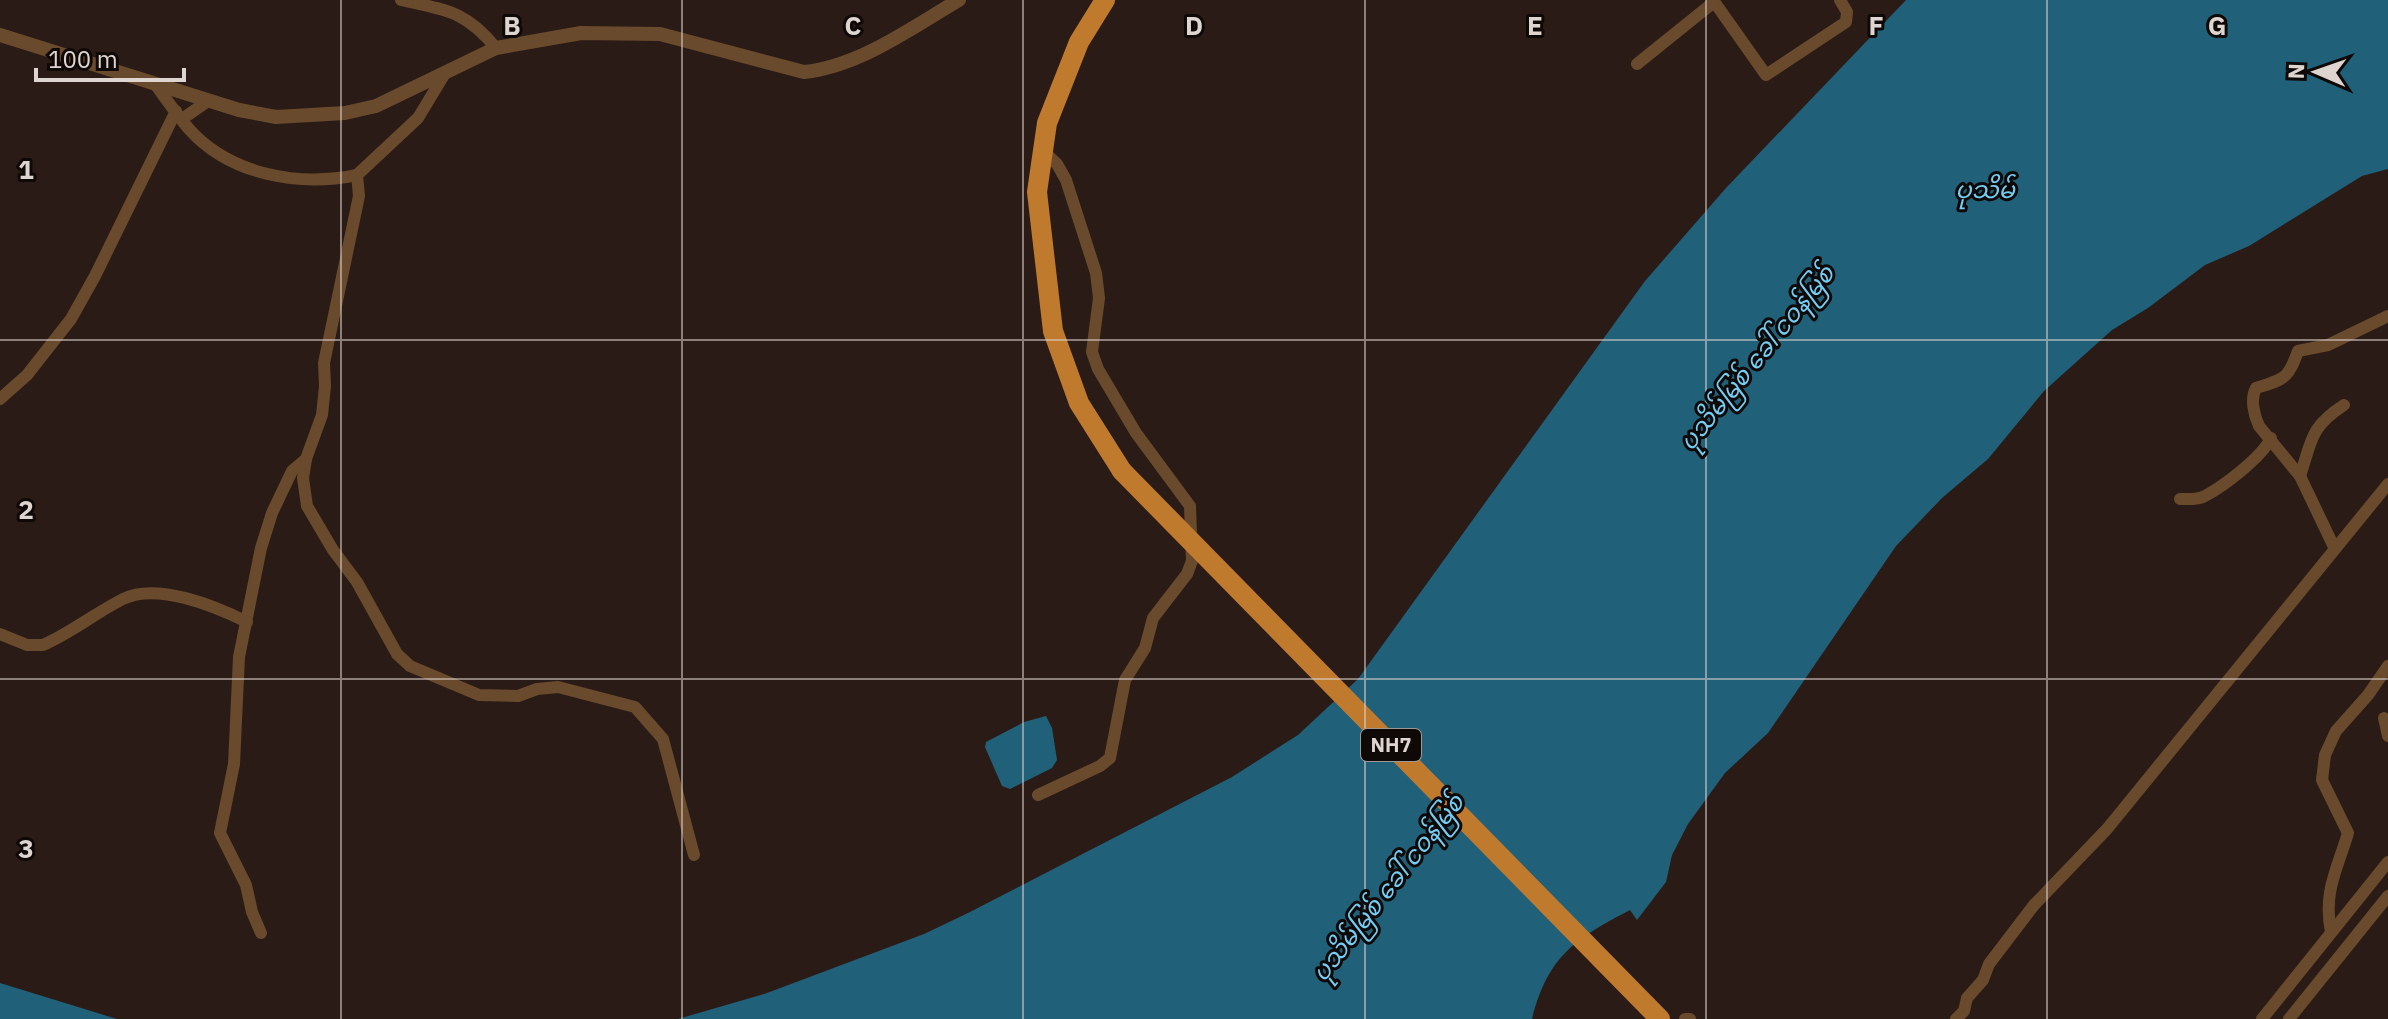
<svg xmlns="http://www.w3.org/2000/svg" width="2388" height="1019" font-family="'IBM Plex Sans','Noto Sans Myanmar',sans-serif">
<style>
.water{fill:#216079}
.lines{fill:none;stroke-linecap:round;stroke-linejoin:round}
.minor{stroke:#694a2c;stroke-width:12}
.tertiary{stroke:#694a2c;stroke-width:14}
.trunk{stroke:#c07a2e;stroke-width:20}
.trunk-bridge{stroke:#c07a2e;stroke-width:20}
.grid{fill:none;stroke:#ded4d0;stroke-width:2;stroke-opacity:0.55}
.labels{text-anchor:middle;stroke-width:6;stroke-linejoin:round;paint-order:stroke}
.shield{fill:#0e0806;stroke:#a09793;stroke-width:2}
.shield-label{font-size:20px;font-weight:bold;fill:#ded4d0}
.water-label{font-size:24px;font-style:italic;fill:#72cef6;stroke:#0e0806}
.grid-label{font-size:26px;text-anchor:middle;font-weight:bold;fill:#ded4d0;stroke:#0e0806;stroke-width:6;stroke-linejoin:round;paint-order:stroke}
</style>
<rect width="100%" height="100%" fill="#2a1b16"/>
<g class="water">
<path d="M1906,0h482v169l-26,7 -113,70 -44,19 -57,43 -36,22 -68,61 -56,68 -46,39 -46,48 -128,187 -43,40 -37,51 -16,31 -6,27 -29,38 -7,-10c-55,29 -82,46 -98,109h-854l89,-26 157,-59 44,-21 264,-136 66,-42 60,-56 287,-398 81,-93z"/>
<path d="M1046,716l6,12 5,32 -5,8 -42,21 -8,-3 -17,-39 1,-5 38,-20z"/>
<path d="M0,983l117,36h-117z"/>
</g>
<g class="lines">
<g class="minor">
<path d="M401,0c45,10 65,11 95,48"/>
<path d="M1713,0l53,75 80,-53 1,-10 -7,-12"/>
<path d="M1637,64l77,-62"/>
<path d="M155,84c11,15 22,31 34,45 41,46 110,58 168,46"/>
<path d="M182,119l26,-18"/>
<path d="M0,399l27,-24 44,-56 24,-43 81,-165"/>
<path d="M306,459l-3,19 4,28 26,44 24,32 40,72 13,12 69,29 39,1 19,-7 21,-2 77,20 28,32 31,116"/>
<path d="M2300,476c12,-36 10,-49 44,-71"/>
<path d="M2180,499c8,0 18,1 25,-3 19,-10 57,-39 66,-58"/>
<path d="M2334,547l-34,-71 -41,-50c-5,-11 -9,-27 -3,-38 29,-9 32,-9 42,-37l30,-6 60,-29"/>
<path d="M0,634l27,11h16c28,-12 52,-32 80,-46 34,-17 92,7 124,23"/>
<path d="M2384,718l4,18"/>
<path d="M1038,795l62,-29 10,-8 15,-78 20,-32 8,-30 34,-44 5,-13 -2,-55 -54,-73 -38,-64 -6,-17 7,-54 -3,-25 -30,-93 -9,-16 -14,-13"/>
<path d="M2331,932c-8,-40 6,-62 17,-99l-26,-53 3,-25 11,-24 32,-36 20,-29"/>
<path d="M261,933l-9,-21 -6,-27 -26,-52 14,-69 5,-107 22,-109 11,-35 20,-42 14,-12 16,-44 3,-29 -1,-23 35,-167 -2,-21 61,-57 26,-43"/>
<path d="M1685,1019h5"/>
<path d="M1956,1019l8,-8 3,-13 16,-18 6,-16 45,-59 73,-76 281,-345"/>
<path d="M2262,1019l126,-157"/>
<path d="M2289,1019l99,-123"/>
</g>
<path class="tertiary" d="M0,35l239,75 37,7 69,-4 31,-7 120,-58 85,-15 79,1 144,38c56,-6 107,-44 155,-72"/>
<path class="trunk" d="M1105,0l-26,42 -32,81 -10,69 16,139 26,72 43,68"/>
<path class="trunk-bridge" d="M1122,471l538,548"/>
</g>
<path class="grid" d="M341,0v1019M682,0v1019M1023,0v1019M1365,0v1019M1706,0v1019M2047,0v1019M0,340h2388M0,679h2388"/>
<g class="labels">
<rect class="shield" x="1361" y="729" width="60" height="32" rx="6"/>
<g class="shield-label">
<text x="1391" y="752">NH7</text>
</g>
<g class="water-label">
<text x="1985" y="198">ပုသိမ်</text>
<text transform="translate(1757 358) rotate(-51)" y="8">ပုသိမ်မြစ် ခေါ် ငဝန်မြစ်</text>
<text transform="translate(1388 888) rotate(-52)" y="8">ပုသိမ်မြစ် ခေါ် ငဝန်မြစ်</text>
</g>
</g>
<g class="grid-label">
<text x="512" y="35">B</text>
<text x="853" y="35">C</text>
<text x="1194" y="35">D</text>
<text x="1535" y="35">E</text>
<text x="1876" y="35">F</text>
<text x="2217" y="35">G</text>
<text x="26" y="179">1</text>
<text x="26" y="519">2</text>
<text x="26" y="858">3</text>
</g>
<g transform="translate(2316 72) rotate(272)" stroke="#0e0806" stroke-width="6" paint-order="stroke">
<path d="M0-6L14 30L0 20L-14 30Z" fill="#ded4d0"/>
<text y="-12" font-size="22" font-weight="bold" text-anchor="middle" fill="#ded4d0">N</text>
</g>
<path d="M36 68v12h148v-12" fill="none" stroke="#ded4d0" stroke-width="4"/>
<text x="48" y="68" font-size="24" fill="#ded4d0" stroke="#0e0806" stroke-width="6" paint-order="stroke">100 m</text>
</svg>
